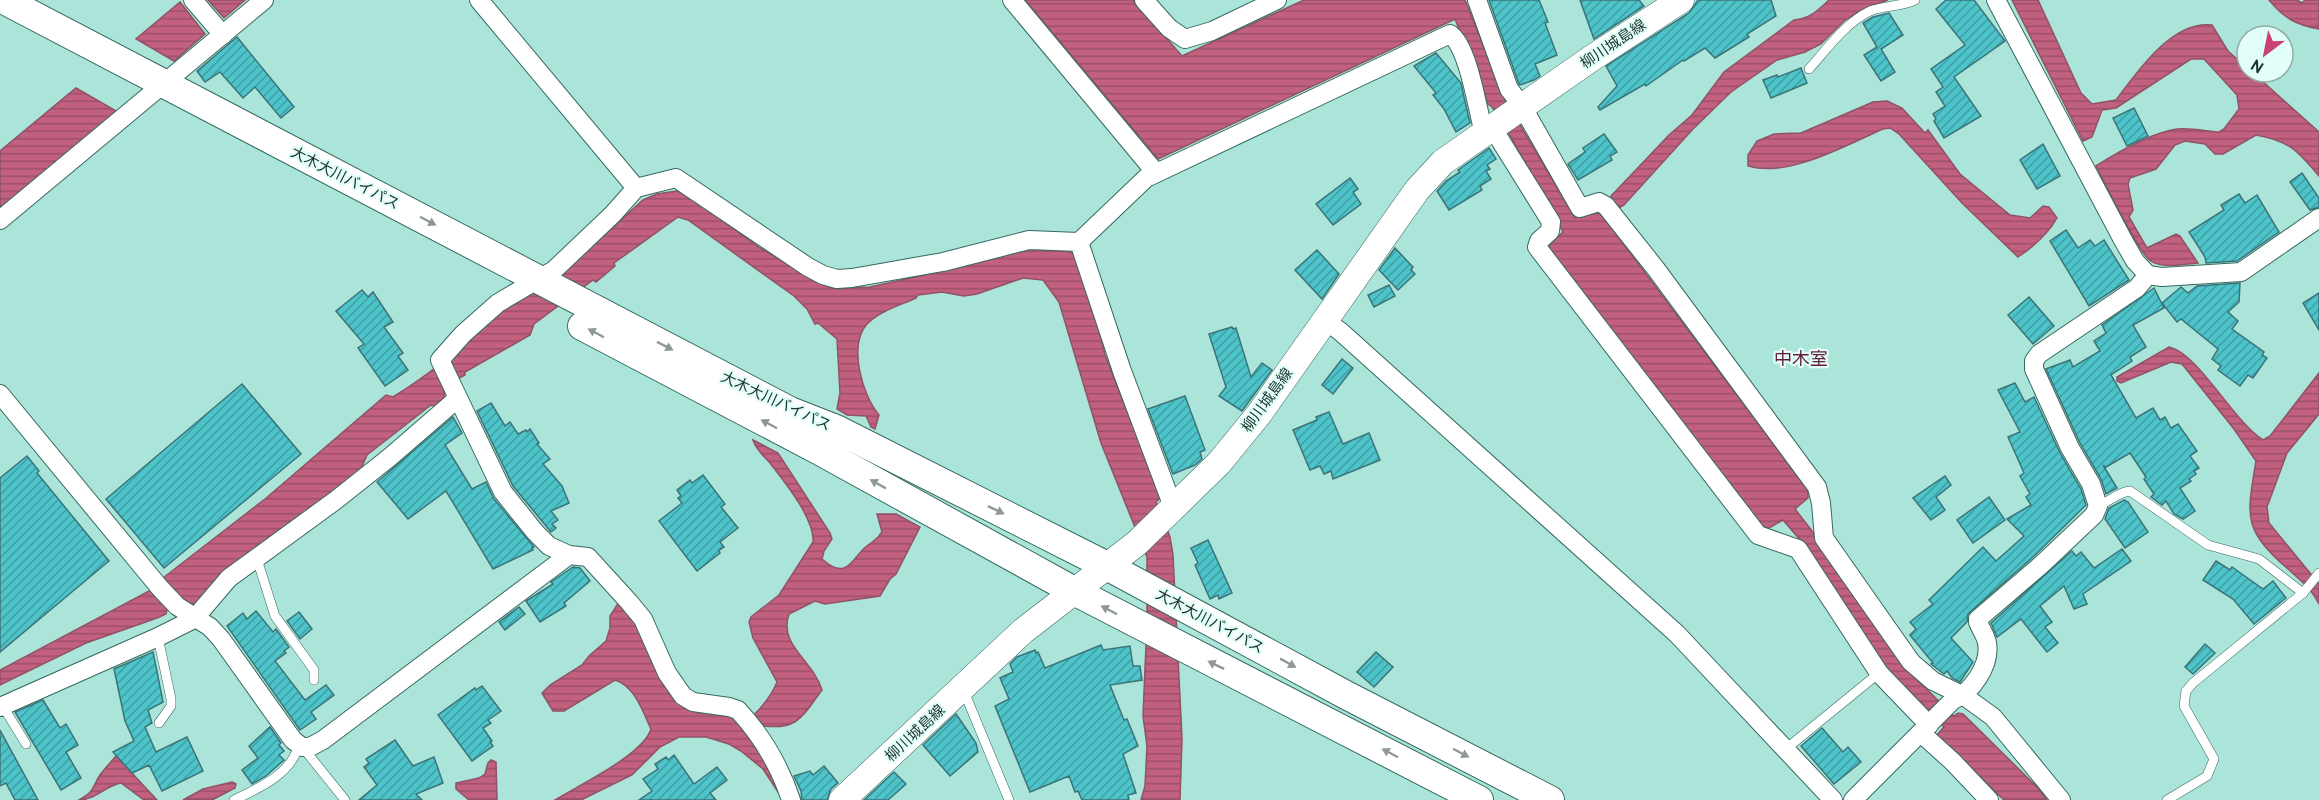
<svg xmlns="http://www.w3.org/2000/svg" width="2319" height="800" font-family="Overpass,'Noto Sans JP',sans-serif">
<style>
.water{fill:url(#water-rules);stroke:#905267;stroke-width:1.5}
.building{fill:url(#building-hatch);stroke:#3b7478;stroke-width:1.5}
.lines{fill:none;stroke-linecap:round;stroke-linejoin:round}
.service-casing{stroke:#346a61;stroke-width:10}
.minor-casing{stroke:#346a61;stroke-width:20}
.secondary-casing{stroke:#346a61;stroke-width:27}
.trunk-casing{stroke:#346a61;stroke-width:30}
.service{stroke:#fff;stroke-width:9}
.minor{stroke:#fff;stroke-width:18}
.secondary{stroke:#fff;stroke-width:26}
.trunk{stroke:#fff;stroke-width:28}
.oneway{fill:#8e9996}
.labels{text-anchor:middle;stroke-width:4.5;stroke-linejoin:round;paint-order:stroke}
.street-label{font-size:15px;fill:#1c332e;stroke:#e2fef8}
.quarter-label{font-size:18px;fill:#621f38;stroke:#e2fef8}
</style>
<defs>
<pattern id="water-rules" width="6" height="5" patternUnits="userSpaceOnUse" patternTransform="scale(1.5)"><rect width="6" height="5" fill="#c26080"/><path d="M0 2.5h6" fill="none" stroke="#9d5069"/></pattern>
<pattern id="building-hatch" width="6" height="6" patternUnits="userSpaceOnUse" patternTransform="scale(1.5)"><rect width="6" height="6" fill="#4dc3ca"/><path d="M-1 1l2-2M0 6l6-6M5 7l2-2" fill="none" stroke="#3f9fa4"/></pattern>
</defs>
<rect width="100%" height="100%" fill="#abe4d8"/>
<g class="water">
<path d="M208,0h37l-21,18z"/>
<path d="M1025,0h108l49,56 122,-56h161l41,101 69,117 23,-8 210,280v8l-13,11 27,35 82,123 50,49 4,-3 5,1 75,74 9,12h-43l-67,-65 7,-8 -57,-55 -79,-123 -25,-29 -14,8 -8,-1 -211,-277v-6l13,-12 -56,-102 -15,-23 -4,-3 -33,-85 -297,140z"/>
<path d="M1829,0h59l-23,8 -20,12 -24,24 -16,8 -28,8 -46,32 -38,37 -69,76 -5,3 -8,-8v-4l58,-61 23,-20 32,-43 70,-52c17,-2 23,-9 35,-20z"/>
<path d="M2012,0h26l43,93 11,11 24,-4c21,-28 56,-80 96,-75l16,26 19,17v4h5l67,60v44c-21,-25 -29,-35 -63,-41l-33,19h-8l-10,-10 -20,-3 -10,4 -19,24 -26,9 -2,6 5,26 -4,7 18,31 29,-14 4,2 18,27c-14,1 -35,6 -47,-2 -13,-8 -46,-78 -55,-95 22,-14 54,-33 81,-37 14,-1 29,2 42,3l5,-3 15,-20 -2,-14 -33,-36h-13l-75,49 -14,2 -10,27 -9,4z"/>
<path d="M2269,0h28l5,3 3,-3h14v29c-23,-4 -35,-11 -50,-29z"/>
<path d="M180,2l25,32 -31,27 -38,-22z"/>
<path d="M76,88l42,24 -118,96v-57z"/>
<path d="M1887,101l15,7 23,25 3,-3 32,44 50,41 20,3 13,-12 6,1 8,11c-9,16 -24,29 -39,39l-56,-54 -63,-69 -9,-6 -7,1c-37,16 -94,49 -135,37v-11l9,-14 17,-7 27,-1 72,-31z"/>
<path d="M677,191l14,6 69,51 62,36 11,4 37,-1 63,-14 99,-25 32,1 13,6 12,33 16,67 56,142 -5,5 14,35 3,18 9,184 -2,61h-39l4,-14 2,-40 -4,-30 4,-94v-65l-46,-114 -42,-141 -16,-22 -20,-2 -46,16 -13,2 -22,-4 -24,3 -2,3c-15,7 -37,13 -49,26 -19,21 -5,71 12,91l-4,14 -4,-2 -5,-11 -19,-1 -10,-6 3,-16 -3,-54 -19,-16 -3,1 -8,-15 -13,-13 -106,-76 -10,-3 -64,46 1,3 -19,16 -3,-2 -59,44 -4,11 -65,37v3l-22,11c3,11 2,14 -8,20l-4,-1 -64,50 -10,23 -150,122 -13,4 -9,-1 -4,-3 -14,10 -1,4 -9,4 -71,25 -86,42v-15l153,-81 10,-11 102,-79 121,-104 7,2c34,-21 65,-46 95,-73l-1,-4 96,-72 5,2 55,-50 14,-6z"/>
<path d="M2169,347c29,6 65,75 94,93l7,-4 49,-63v41l-32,39 -20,54 2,16 50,61v20c-8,-16 -18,-23 -31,-35 -46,-40 -41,-53 -32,-108l-22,-32 -52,-65 -11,-2 -50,21 -4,-2v-4z"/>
<path d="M753,440l25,13 52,80 2,6 -8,12 -2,8c27,24 30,-3 46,-14 7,-5 9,-5 14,-13l-5,-18h19l24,13 -24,47 -6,5 -10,17 -55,8 -10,-3 -26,13c-11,31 24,46 33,76 -19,25 -23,40 -58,36l-9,12 27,60 -19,-29 -22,-18 -12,-7 -23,-7h-27l-19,10 -28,28 -51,25h-26c24,-15 88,-45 96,-71 -8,-17 -16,-43 -36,-49l-51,31h-11l-11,-18 8,-8 32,-20 7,-9 17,-15 4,-13v-12l9,-14 16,19 37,73 26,19 30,1 16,10c13,-11 27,-27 33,-42l-24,-44 -4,-16 2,-5 28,-22 34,-53c2,-23 -29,-61 -43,-79 -7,-8 -14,-13 -17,-23z"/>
<path d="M116,756l41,44h-13l-23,-17c-16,3 -26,17 -42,17 17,-10 12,-11 21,-25 5,-7 11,-13 16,-19z"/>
<path d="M491,760l5,2 1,38h-28l-13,-11v-6l23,-5 6,-4 3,-11z"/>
<path d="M232,782l4,2 -1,4 -23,12h-29l20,-11z"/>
</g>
<g class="building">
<path d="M1489,0h50l9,22 -3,1 12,32 -22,9 5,12 -6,4 -14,5 -1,-1z"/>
<path d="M1580,0h59l5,6 -50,33z"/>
<path d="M1698,0h73l5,16 -29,18 2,3 -34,21 -10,-10 -21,13 -1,-1 -37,26 -1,-2 -45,26 -2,-3 19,-21 -11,-20 83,-53z"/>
<path d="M1946,0h28l31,41 -51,36 27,39 -37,22 -10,-17 2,-2 -3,-5 12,-8 -9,-14 7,-5 -12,-18 34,-24 -29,-36z"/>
<path d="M1889,13l14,22 -22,14 14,23 -14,9 -17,-26 13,-8 -14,-24 10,-6z"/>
<path d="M237,37l57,70 -13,11 -26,-31 -12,11 -23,-26 -15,10 -8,-11z"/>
<path d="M1436,53l25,30 3,14 6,26 -14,9 -12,-23 -11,-14 3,-2 -22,-27z"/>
<path d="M1801,68l6,15 -36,15 -8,-18 14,-5 1,2z"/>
<path d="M2134,108l14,28 -21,10 -14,-28z"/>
<path d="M1604,134l13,18 -7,4 2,4 -34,20 -10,-16 17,-12 -2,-4z"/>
<path d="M2043,144l17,32 -23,13 -17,-29z"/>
<path d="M1489,148l7,11 -9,6 3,4 -4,2 5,8 -11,7 2,4 -33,20 -12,-19 9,-10 14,-9 -2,-2z"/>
<path d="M2302,173l17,25v9l-9,3 -20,-28z"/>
<path d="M1350,178l8,11 -5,3 8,12 -28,21 -17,-21z"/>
<path d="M2239,194l6,9 12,-8 22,37 -42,29 -31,2 -1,-6 -16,-25 35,-22 -3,-5z"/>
<path d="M2066,230l12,18 12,-8 5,6 9,-6 25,40 -40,26 -39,-65z"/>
<path d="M1395,248l18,19 -2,3 4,4 -17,16 -19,-20z"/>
<path d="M1317,250l22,24 -17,25 -27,-29z"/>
<path d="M2240,283l-1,19 -11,10 10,9 -6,8 32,23 -2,3 5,3 -14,20 -5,-3 -8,11 -22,-16 3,-4 -9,-7 6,-10 -37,-30 -4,3 -15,-19 19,-16 7,6 9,-7z"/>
<path d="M1389,285l6,11 -21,11 -6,-12z"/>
<path d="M2154,288l10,20 -31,17 13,22 -16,10 2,4 -21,14 25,43 17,-10 7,12 5,-3 6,11 7,-4 19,27 -7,5 9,12 -5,3 2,3 -7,5 2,2 -11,7 15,23 -12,8 -9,-5 -8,-13 -4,4 -11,-8 3,-3 -10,-15 2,-2 -16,-24 -24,14 -3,-2 14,23 -11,6 -5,-15 -21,-36 -34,-74 24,-9 3,7 27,-16 -6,-10 12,-8 -4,-8z"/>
<path d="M362,290l6,7 5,-5 20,30 -9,5 19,26 -5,3 10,14 -23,16 -27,-38 6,-4 -28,-33z"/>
<path d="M2319,293v37l-16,-27z"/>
<path d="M2029,297l25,29 -21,18 -25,-29z"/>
<path d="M1232,327l1,2 3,-1 15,49 11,-14 10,7 -30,41 -23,-15 7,-9 -17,-53z"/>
<path d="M1342,359l11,9 -20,26 -11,-9z"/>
<path d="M2015,383l10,19 9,-5 26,56 21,36 5,16 -53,52 -65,57 -1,8 -16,16 22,24 -13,20 -8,-4 -5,-7 -3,3 -13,-10 2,-1 -23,-28 6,-6 -6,-7 23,-18 -4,-4 54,-53 13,14 28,-25 -17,-17 24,-14 -5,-8 4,-3 -10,-18 4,-3 -16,-36 12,-5 -22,-42z"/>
<path d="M242,384l59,70 -137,114 -58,-69z"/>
<path d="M1185,396l20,54 -5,2 2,7 -7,6 -22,9 -25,-65z"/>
<path d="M491,403l14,23 5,-4 8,12 8,-4 1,2 3,-3 9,14 -2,1 13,15 -7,5 19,22 7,17 -18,8 7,9 -6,4 4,4 -5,4 -38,-46 -36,-75z"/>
<path d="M1329,412l14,32 26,-11 11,27 -47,19 -2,-8 -7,3 -4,-8 -10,4 -17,-40 24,-10 -1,-3z"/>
<path d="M453,417l9,16 -17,12 27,44 14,-7 8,17 40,48 -2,1 1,2 -40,19 -47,-78 -38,28 -31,-37z"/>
<path d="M27,456l12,15 -2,2 72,88 -109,91v-174z"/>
<path d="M703,475l22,29 -4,3 17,21 -18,14 4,5 -5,3 1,3 -23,18 -38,-50 23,-18 -4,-5 3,-2 -4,-6 13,-10 2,3z"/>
<path d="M1945,476l6,9 -15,12 9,13 -14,10 -18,-22z"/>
<path d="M1989,497l16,23 -32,23 -16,-23z"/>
<path d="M2124,500l4,2 20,30 -23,16 -20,-29 4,-11z"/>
<path d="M1208,540l24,53 -13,6 -1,-4 -8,4 -15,-34 3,-2 -7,-15z"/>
<path d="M2122,549l9,12 -48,33 4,10 -13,5 -10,-23 -24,20 12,16 -7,5 13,16 -11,9 -26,-33 -24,18 -6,-14 81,-72 4,5 5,-4 13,16z"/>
<path d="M2216,561l14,9 2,-3 31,22 10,-8 13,17 -32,26 -21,-25 -30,-19z"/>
<path d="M573,567l7,1 10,13 -26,22 2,3 -26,16 -14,-21 27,-17 -2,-2z"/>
<path d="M519,607l6,7 -20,16 -6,-8z"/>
<path d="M256,611l17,21 3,-3 13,18 -5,4 2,2 -11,8 30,39 21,-15 8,10 -23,17 5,7 -16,11 -73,-104 16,-13 4,6z"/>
<path d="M299,612l13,17 -12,10 -13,-18z"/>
<path d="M2205,644l10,9 -22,21 -8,-7z"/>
<path d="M1101,645l2,5 27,-4 3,20h7l2,14 -32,5 14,35 3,-1 11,27 -15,8 13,39 -8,2 1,5h-47l-4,-9 -3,1 -6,-16 -39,16 -35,-86 14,-7 -9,-21 13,-6 -3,-8 7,-7 18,-7 1,3 2,-1 7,16z"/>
<path d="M153,652l10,50 -15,8 4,13 -7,4 11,25 31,-15 16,34 -41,20 -13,-26 -17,8 -19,-21 21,-11 -9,-20 -11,-52z"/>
<path d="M1376,652l17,15 -19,20 -17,-15z"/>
<path d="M482,686l19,25 -13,9 3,3 -8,5 9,13 -2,1 3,4 -21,15 -34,-46 37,-27 1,2z"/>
<path d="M43,700l17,28 6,-4 12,21 -12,7 15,26 -20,12 -46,-78z"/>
<path d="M956,714l20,29 2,9 -28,24 -27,-31z"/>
<path d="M270,727l11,16 -2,2 5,6 -5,4 5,5 -18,16 -14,8 -10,-14 16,-12 -9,-12z"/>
<path d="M1822,728l21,24 5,-5 13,15 -27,22 -33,-38z"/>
<path d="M0,730l38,70h-23l-9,-17 -6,3z"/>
<path d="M395,740l18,26 21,-9 9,26 -27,11 6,6h-63l18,-15 -13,-18 5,-4 -3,-4z"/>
<path d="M674,755l20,29 23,-17 10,13 -17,13 6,7h-77l13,-9 -9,-12 15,-10 -3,-5 11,-7 2,3z"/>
<path d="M824,766l14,17 -7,6 -4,11h-25l-1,-9 -7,-15 16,-5 3,4z"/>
<path d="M894,772l12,12 -18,16h-24z"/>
</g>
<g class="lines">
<defs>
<g id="service">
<path d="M1809,69c18,-20 36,-46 61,-58 15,-6 31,-4 45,-11"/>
<path d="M2098,506c11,-4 20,-14 32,-15l78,54 51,14 44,34"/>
<path d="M257,559l18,57 39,54v10"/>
<path d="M158,637l13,62v7l-12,17"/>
<path d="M963,689l46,111"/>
<path d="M2,705l24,39"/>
<path d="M306,747l2,7 37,46"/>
<path d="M1787,748l92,-75"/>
<path d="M234,800c25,-12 58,-26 65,-56"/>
<path d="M2167,800l40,-24 7,-17 -30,-53 2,-15 7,-8 110,-90 16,-20"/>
</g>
<g id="minor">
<path d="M193,0l30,35"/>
<path d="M479,0l157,188"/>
<path d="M1012,0l144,173"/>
<path d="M1144,0l25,28 16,11 27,-8 65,-31"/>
<path d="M1477,0l32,89 13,17 58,102 19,-6 7,4 50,63 161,218 4,16 3,35 87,124 22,19 31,15 29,21 68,83"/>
<path d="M1996,0l127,240 12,21 13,14 14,2 79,-5 78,-54"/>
<path d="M1492,127l59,95 -1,9 -11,10 -2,6 221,288 40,14 81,124 50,52"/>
<path d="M0,220l264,-220"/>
<path d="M1079,242l67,-64 304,-144c19,14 27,75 34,99"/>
<path d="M1325,320l16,12 336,302 156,166"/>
<path d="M0,394l160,194 17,18 33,21 11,12 72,101 9,7h8l13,-7 246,-185"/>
<path d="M0,707l158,-70 36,-18 35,-41 107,-78 54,-43 67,-58"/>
<path d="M1921,733l32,29 36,38"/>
<path d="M791,800c-11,-33 -29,-64 -53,-90l-9,-3 -36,-5 -10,-6 -16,-23 -24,-54 -14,-17 -41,-45 -19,-2 -20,-9 -14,-14 -32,-40 -63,-132 23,-26 35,-31 56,-33 59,-56 23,-26 40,-10 132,89 15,8 14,4 15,-1 91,-16 86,-22 50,2 43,129 51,136"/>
<path d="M1853,800l100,-100c18,-7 38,-35 34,-57 -1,-7 -7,-15 -9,-21v-3l63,-54 53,-50 4,-9 -7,-22 -21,-36 -36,-79v-8l5,-7 98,-66 11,-13"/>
</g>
<path id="secondary" d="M842,800l181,-169 114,-88 82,-80 40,-49 158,-224 26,-28 149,-104 89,-58"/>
<g id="trunk">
<path d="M4,0l786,411 46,18 271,137 239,129 204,105"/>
<path d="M582,326l238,125 254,140 405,209"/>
</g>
</defs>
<use href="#service" class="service-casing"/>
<use href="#minor" class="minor-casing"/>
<use href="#secondary" class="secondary-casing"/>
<use href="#trunk" class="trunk-casing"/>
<use href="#service" class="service"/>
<use href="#minor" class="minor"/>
<use href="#secondary" class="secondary"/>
<use href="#trunk" class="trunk"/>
</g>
<defs><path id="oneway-solid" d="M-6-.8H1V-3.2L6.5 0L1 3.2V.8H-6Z" transform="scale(1.5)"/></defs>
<g class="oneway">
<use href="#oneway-solid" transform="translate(428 221) rotate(28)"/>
<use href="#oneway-solid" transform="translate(596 333) rotate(-152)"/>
<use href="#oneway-solid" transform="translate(665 346) rotate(27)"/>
<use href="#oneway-solid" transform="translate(769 424) rotate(-152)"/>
<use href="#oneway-solid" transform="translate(878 484) rotate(-151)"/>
<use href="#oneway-solid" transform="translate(996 510) rotate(26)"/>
<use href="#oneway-solid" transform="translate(1109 610) rotate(-152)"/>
<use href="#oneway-solid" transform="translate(1288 663) rotate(29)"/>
<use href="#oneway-solid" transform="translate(1216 665) rotate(-154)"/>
<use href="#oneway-solid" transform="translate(1390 753) rotate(-152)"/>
<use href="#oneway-solid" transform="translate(1461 753) rotate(28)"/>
</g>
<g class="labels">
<g class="street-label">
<text transform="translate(1613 44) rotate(-34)" y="5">柳川城島線</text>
<text transform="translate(345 178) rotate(27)" y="5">大木大川バイパス</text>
<text transform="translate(1267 400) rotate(-54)" y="5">柳川城島線</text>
<text transform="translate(776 401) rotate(25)" y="5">大木大川バイパス</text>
<text transform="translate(1210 621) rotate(28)" y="5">大木大川バイパス</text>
<text transform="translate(915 733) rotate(-43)" y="5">柳川城島線</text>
</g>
<g class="quarter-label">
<text x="1801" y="365">中木室</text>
</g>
</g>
<g transform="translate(2265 54) rotate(212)"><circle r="28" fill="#e2fef8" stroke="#93ada7" stroke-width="1.5"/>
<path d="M0-4.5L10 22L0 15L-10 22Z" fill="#cb4076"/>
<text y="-9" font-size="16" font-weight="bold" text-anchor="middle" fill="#1c332e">N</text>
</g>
</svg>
